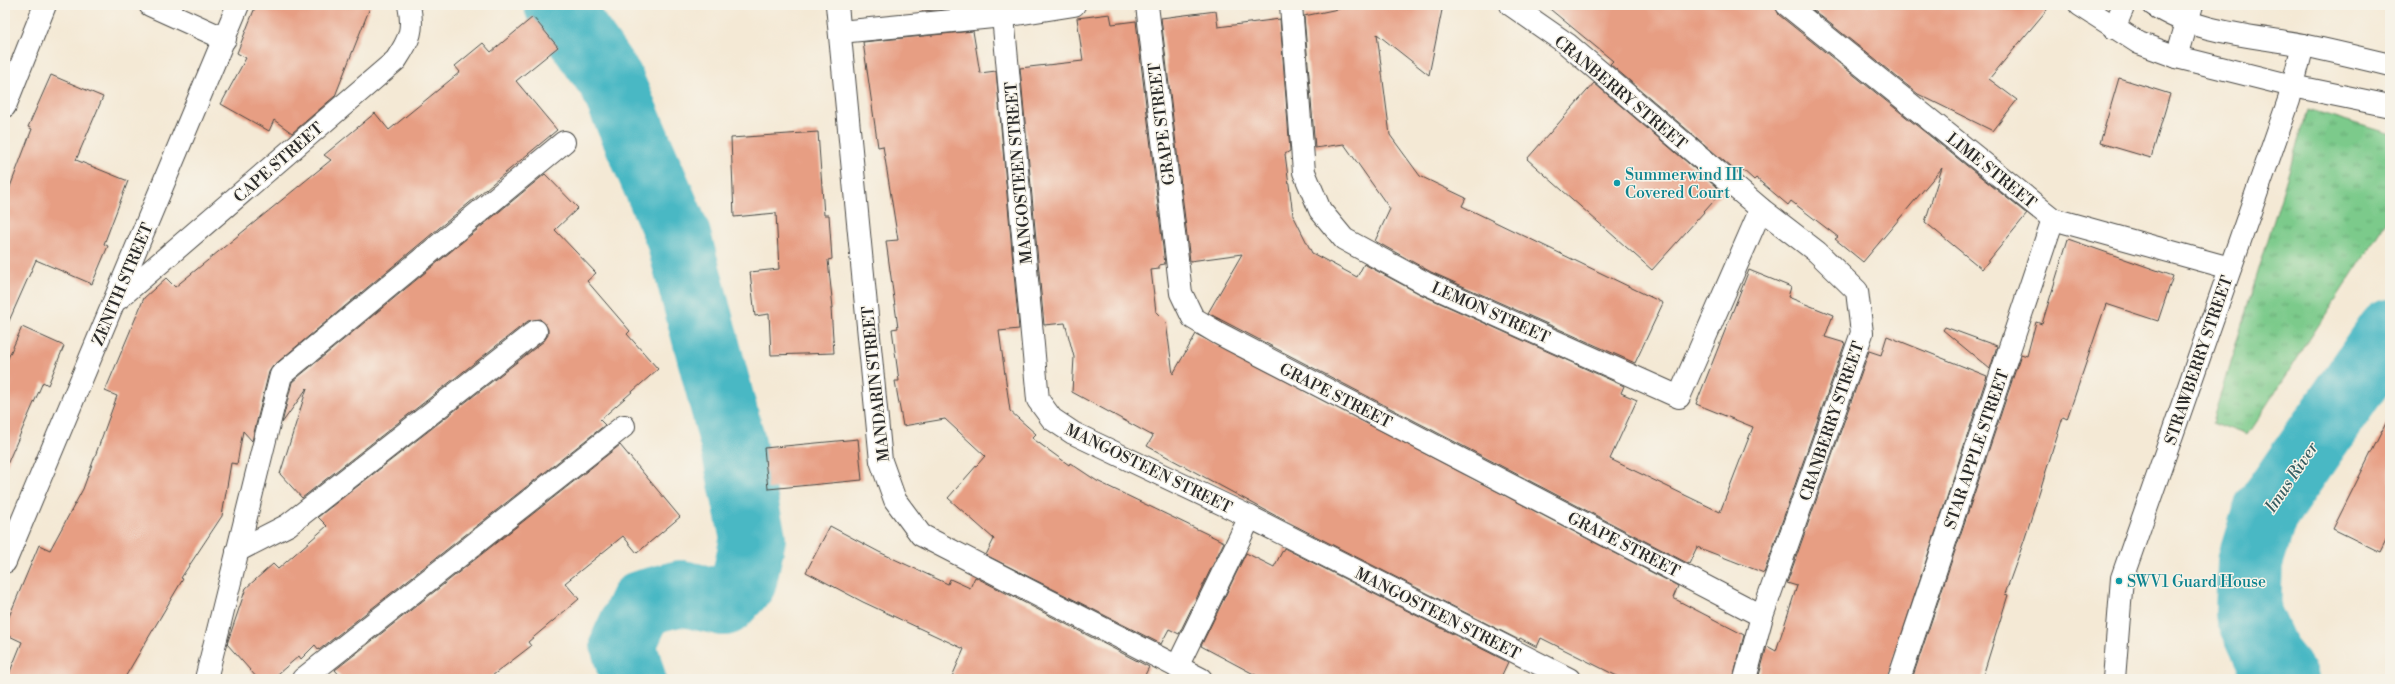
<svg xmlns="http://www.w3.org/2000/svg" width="2395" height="684" font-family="'Libre Bodoni',serif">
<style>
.park{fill:url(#park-tufts);stroke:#537a5b}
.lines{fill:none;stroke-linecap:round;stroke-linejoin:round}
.river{stroke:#4ab8c4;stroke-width:66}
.building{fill:#e79e83}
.minor-casing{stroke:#494844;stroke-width:24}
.major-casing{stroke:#494844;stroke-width:24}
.minor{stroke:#fff;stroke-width:22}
.major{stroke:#fff;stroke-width:22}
.culture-dot{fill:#0f9aa8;stroke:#f7f3e8;stroke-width:1.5}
.labels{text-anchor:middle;stroke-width:3;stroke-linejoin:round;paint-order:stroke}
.street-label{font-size:16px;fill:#2b2b2b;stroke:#f7f3e8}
.culture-label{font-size:16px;fill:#0d838f;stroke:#f7f3e8;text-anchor:start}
.water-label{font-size:17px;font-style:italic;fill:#365c61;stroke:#f7f3e8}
</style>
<defs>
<pattern id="park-tufts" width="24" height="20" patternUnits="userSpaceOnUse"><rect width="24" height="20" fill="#7bca8b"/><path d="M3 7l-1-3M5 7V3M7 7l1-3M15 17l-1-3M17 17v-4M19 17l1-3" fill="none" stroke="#65a472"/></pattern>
</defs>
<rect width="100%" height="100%" fill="#f7f3e8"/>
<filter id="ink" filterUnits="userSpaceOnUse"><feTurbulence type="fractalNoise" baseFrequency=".025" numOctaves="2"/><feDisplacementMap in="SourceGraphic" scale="8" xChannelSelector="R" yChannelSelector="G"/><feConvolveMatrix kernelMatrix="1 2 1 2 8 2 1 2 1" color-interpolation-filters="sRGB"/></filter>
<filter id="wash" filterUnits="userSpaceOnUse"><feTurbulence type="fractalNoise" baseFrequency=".012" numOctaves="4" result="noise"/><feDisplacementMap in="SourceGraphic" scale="16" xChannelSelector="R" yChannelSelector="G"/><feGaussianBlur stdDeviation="0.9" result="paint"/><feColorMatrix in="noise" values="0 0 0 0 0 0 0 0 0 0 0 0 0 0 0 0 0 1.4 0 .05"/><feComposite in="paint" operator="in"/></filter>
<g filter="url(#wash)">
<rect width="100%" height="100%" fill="#f4e9d5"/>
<path class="park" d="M2308,109l82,25v82l-143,219 -35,-13z"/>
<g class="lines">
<g class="river">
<path d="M557,5l54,76 67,155 54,204 21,98 -9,43 -20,22 -43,-10 -39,10 -19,41 10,35"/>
<path d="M2286,679l-18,-22 -20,-44 2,-51 15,-49 125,-181"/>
</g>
</g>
<g id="blocks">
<g class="building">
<path d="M256,5h115l-36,91 -43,37 -18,-13 -5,11 -48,-27 25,-46 -9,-5z"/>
<path d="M922,5h47v2l-47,4z"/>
<path d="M1339,5h104l-14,70 -52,-41 13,101 30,41 46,22 -4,8 201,97 -28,60 -204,-91 -56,-31 15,-32 -46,-65 -29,4 -11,-132 39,-8z"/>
<path d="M1545,5h230l4,10 248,199 -45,55 -57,-47 17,-54 -79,94 -28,-23 3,-2 -47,-36 -3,4 -32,-27 -2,2 -12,-11 -4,4 -128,-109 3,-3z"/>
<path d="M1807,5h244l-62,74 28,21 -24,31 -75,-37z"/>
<path d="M1216,11l2,16 62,-8 10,132 -5,3 8,61 19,38 45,24 7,-13 56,30 204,92 -3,7 16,7 -27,59 110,53 33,-85 -57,-23 53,-134 42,17 -3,10 45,18 -8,22 20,6 -81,230 -67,-26 -8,17 -481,-251 34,-59 -52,7 -29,-243z"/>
<path d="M1110,14l2,10 24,-3 29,243 -6,1v4l-8,1 5,42 10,10 7,52 23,-40 482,252 -5,12 71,37 -11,44h-110l-82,-41 -4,9 -17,-9 -1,2 -241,-123 -131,-71 6,-10 -81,-44 2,-35 -9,-34 -21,2 -24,-257 63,-7 -6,-43z"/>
<path d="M533,17l25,30 -42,34 41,49 -284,236 -4,6 -17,69 -9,-10 -6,33 -6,-1 -9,53 -41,62 2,1 -59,100h-117l15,-37 -17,-8v-8l34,-81 11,5 33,-61 34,-93 -12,-5 39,-93 22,-20 9,9 156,-127 -7,-5 51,-42 14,17 71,-58 -5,-6 28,-23 8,9z"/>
<path d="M973,31l7,42 16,-2 23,258 -20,2 11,80 26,23 -4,4 37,27 1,-2 27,18 127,61 -45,92 -10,-5 -8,15 -175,-89 8,-16 -46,-41 37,-42 -40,-37 -42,7 -8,-45h4l-7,-52 6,-1 -12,-87 12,-1 -15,-94 -5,1 -15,-105z"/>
<path d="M51,75l52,22 -27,63 52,21 -24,63 4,2 -16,38 -56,-24 -31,70v-130l27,-71 -4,-2z"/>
<path d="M2119,78l51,16 -19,64 -51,-15z"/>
<path d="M1594,83l128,109 -70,78 -125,-111z"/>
<path d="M818,132l6,83h5l3,44 -4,1 5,48h-2l3,45 -63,2 -2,-41 -14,2 -5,-44 29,-3 -3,-56 -42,4 -3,-79z"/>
<path d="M545,174l33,34 -23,22 41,43 -9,8 43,50 -3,3 31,35 -58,51 5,5 -286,225 -4,-5 -14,14 -2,-3 -27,23h-14l-31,-35 19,-56 27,-24 5,5 49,-43 -9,-9 226,-176 4,-6v-6l-8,-10 -12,2 -226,177 -22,-24 27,-86 -25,35 10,-41z"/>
<path d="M2068,239l105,37 -15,45 -52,-17 -39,115 -4,-2 -39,124 -19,53 3,1 -26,84h-70l109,-325 6,2 9,-34 6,2z"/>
<path d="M22,327l42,19 -16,39 -5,-3 -38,87v-104z"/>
<path d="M1945,327l52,19 -7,23 -47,-39z"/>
<path d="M1887,336l100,40 -100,303h-129l9,-33 9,5 21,-65 -10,-3 82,-232 12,4z"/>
<path d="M2390,415v117l-10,20 -47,-23z"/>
<path d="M858,439l4,41 -94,9 -4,-41z"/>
<path d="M620,445l60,72 -43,36 -14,-17 -58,47 14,16 -51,43 3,4 -43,33h-145l-8,-9z"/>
<path d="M830,526l49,26 69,32 2,-5 20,9 5,-11 174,90 -6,12h-192l13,-30 -101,-47 -57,-30z"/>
<path d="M1284,548l224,114 -8,17h-237l-62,-33 45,-93 28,14z"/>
</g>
</g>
</g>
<g filter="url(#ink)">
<use href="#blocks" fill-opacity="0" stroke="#494844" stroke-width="1"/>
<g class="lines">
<defs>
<g id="minor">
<path d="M150,5l75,34"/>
<path d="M837,5l44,456 14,39 26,35 280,144"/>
<path d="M1147,5l34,288 12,25 25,15 544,283"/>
<path d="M1291,5l13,167 16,38 24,29 81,44 254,114 82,-188"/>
<path d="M1511,5l56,39 194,165 56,43 40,39 5,42 -100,283 -17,63"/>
<path d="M1787,5l266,214 177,49"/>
<path d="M1003,16l35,384 14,19 21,14 177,84 319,162"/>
<path d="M2114,28l10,-23"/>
<path d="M840,32l163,-16 71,-11"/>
<path d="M2177,57l15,-52"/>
<path d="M5,106l40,-101"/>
<path d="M118,299l278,-239c14,-21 18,-30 13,-55"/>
<path d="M237,551l51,-26 248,-194"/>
<path d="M5,562l233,-557"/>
<path d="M1177,667l73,-150"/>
<path d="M206,679l75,-304 283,-233"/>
<path d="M303,679l321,-253"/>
<path d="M1899,679l154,-460"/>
<path d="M2114,679l8,-101 167,-478 14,-55"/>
</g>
<g id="major">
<path d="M2080,5l59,38 38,14 116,29 97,20"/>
<path d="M2154,5c41,28 102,31 149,40 29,6 58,13 87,20"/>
</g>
</defs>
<use href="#minor" class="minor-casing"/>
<use href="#major" class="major-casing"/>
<use href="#minor" class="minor"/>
<use href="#major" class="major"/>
</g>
</g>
<g class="culture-dot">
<circle cx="1617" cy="183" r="4"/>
<circle cx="2119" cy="581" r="4"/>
</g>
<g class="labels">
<g class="street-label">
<text transform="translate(1621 92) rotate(40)" y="6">CRANBERRY STREET</text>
<text transform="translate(1161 124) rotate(-97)" y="6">GRAPE STREET</text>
<text transform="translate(278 162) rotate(-41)" y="6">CAPE STREET</text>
<text transform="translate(1992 170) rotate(39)" y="6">LIME STREET</text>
<text transform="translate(1018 173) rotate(-95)" y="6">MANGOSTEEN STREET</text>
<text transform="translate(122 284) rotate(-67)" y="6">ZENITH STREET</text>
<text transform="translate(1491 312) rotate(24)" y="6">LEMON STREET</text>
<text transform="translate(2198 360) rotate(-71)" y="6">STRAWBERRY STREET</text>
<text transform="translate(875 384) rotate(-96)" y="6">MANDARIN STREET</text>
<text transform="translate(1336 395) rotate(27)" y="6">GRAPE STREET</text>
<text transform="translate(1831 421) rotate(-71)" y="6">CRANBERRY STREET</text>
<text transform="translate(1976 449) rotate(-71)" y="6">STAR APPLE STREET</text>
<text transform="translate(1149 468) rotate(26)" y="6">MANGOSTEEN STREET</text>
<text transform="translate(1624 544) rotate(27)" y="6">GRAPE STREET</text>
<text transform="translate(1438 613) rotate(27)" y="6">MANGOSTEEN STREET</text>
</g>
<g class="culture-label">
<text x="1625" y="180">Summerwind III<tspan x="1625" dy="18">Covered Court</tspan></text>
<text x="2127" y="587">SWV1 Guard House</text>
</g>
<g class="water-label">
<text transform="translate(2291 477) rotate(-56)" y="6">Imus River</text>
</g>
</g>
<rect width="2395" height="684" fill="none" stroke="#f7f3e8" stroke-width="20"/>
</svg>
